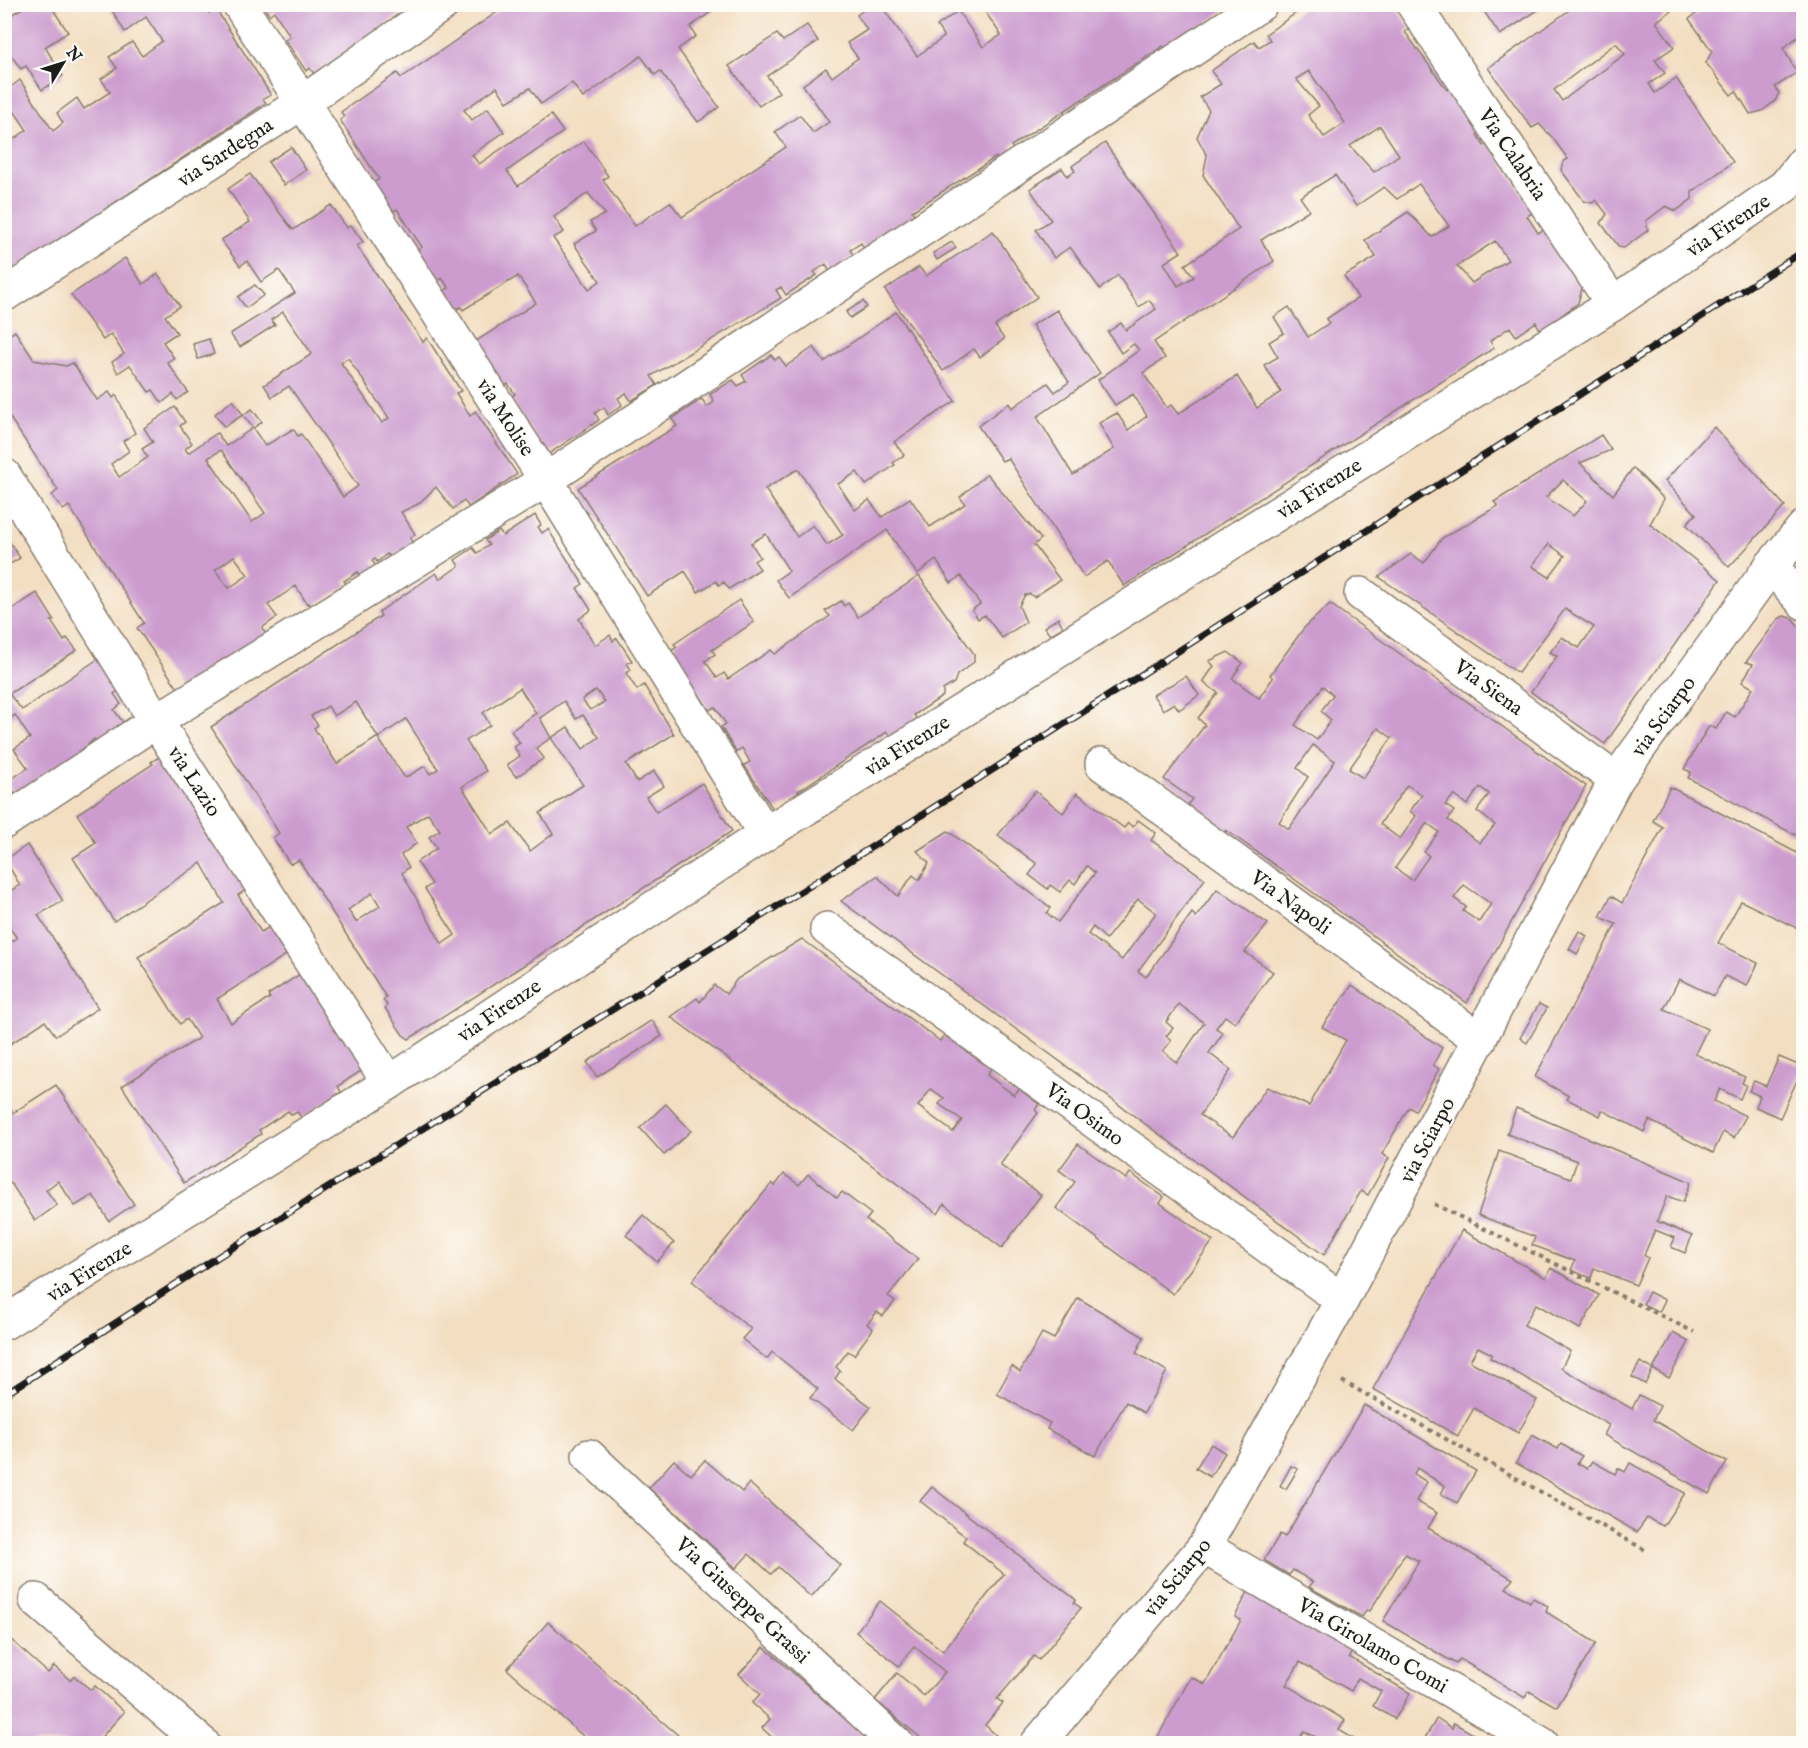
<svg xmlns="http://www.w3.org/2000/svg" width="1808" height="1748" font-family="'IM FELL English',serif">
<style>
.building{fill:#cc9ccf;fill-rule:evenodd}
.lines{fill:none;stroke-linecap:round;stroke-linejoin:round}
.minor-casing{stroke:#887d6e;stroke-width:36}
.path{stroke:#887d6e;stroke-width:4;stroke-dasharray:4.5 4.5;stroke-linecap:butt}
.minor{stroke:#fff;stroke-width:33}
.rail-casing{stroke:#1c1c1c;stroke-width:7}
.rail{stroke:#fdfcf7;stroke-width:4.5;stroke-dasharray:14;stroke-linecap:butt}
.labels{text-anchor:middle;stroke-width:4.5;stroke-linejoin:round;paint-order:stroke}
.street-label{font-size:21px;fill:#1c1c1c;stroke:#fdfcf7}
</style>
<rect width="100%" height="100%" fill="#fdfcf7"/>
<filter id="ink" filterUnits="userSpaceOnUse"><feTurbulence type="fractalNoise" baseFrequency=".0167" numOctaves="2"/><feDisplacementMap in="SourceGraphic" scale="12" xChannelSelector="R" yChannelSelector="G"/><feConvolveMatrix kernelMatrix="1 2 1 2 8 2 1 2 1" color-interpolation-filters="sRGB"/></filter>
<filter id="wash" filterUnits="userSpaceOnUse"><feTurbulence type="fractalNoise" baseFrequency=".008" numOctaves="4" result="noise"/><feDisplacementMap in="SourceGraphic" scale="24" xChannelSelector="R" yChannelSelector="G"/><feGaussianBlur stdDeviation="1.35" result="paint"/><feColorMatrix in="noise" values="0 0 0 0 0 0 0 0 0 0 0 0 0 0 0 0 0 1.4 0 .05"/><feComposite in="paint" operator="in"/></filter>
<g filter="url(#wash)">
<rect width="100%" height="100%" fill="#f3dec1"/>
<g id="blocks">
<g class="building">
<path d="M22,4l40,3 -8,4 14,21 -23,15 18,29 -21,14 -16,-24 -5,3 -17,-23v-41l7,10 13,-8z"/>
<path d="M108,4h95l6,9 7,-4 55,86 -8,4 3,4 -262,173v-144l7,9 16,-11 -23,-34v-4l16,-12 33,51 10,-8 -6,-10 20,-15 7,11 26,-17 -9,-13 16,-11 -8,-11 23,-15 10,14 20,-15 -16,-24 -21,15z"/>
<path d="M262,4h144l2,5 -94,65 -4,-6 -4,3 -21,-31 5,-4 -16,-25 -5,4z"/>
<path d="M509,4h213l-32,23 6,9 -18,13 41,58 -21,15 -38,-51 -5,4 -14,-19 -58,42 -11,-15 -31,21 -11,-16 -23,14 -10,-15 -33,23 8,10 16,-12 16,24 -32,23 7,9 72,-49 12,17 -56,39 11,15 66,-45 24,35 -5,4 32,46 35,-24 12,15 104,-70 -11,-15 25,-17 13,18 16,-11 -26,-37 23,-17 6,9 26,-19 -11,-15 20,-13 -10,-15 15,-11h8l37,52 27,-19 -7,-11 21,-15 25,36 18,-12 -21,-31h254l-68,46 -3,-4 -152,100 4,7 -15,10 -4,-6 -84,54 4,6 -51,33 -4,-7 -11,7 4,6 -24,17 -4,-9 -12,8 3,3 -31,20 -5,-8 -5,3 5,8 -130,78 6,9 -26,16 -5,-8 -8,5 4,7 -14,10 -4,-8 -9,6 4,7 -52,35 -38,-57 6,-4 -7,-10 -6,4 -29,-45 63,-40 -18,-27 -55,34 -2,-3 -7,3 -12,-18 7,-4 -7,-10 -7,5 -20,-31 7,-5 -25,-38 -8,5 -18,-29 8,-6 -39,-59 4,-3 -3,-5 56,-39 4,5zM588,193l17,21 -15,8 6,9 -22,13 26,37 -11,8 -36,-51 11,-6 -10,-15z"/>
<path d="M1309,4h26l1,3 4,-3 54,1 16,23 -5,4 42,58 4,-3 30,45 -4,3 7,11 5,-4 45,70 -7,4 11,17 7,-4 38,56 -5,18 -33,25h-6l-3,-6 -20,14 -6,-9 -20,14 4,7 -370,238 -16,-25 -24,16 -76,-119 -6,3 -24,-35 31,-23 3,5 36,-25 7,9 14,-10 -37,-57 25,-15 43,63 -63,44 36,58 41,-26 -15,-26 18,-10 11,17 19,-14 -14,-22 -18,11 -17,-25 41,-30 -5,-6 -13,9 -13,-21 13,-9 5,7 30,-21 -7,-9 -10,7 -21,-32 -18,14 -30,-42 -16,11 -18,-28 15,-10 -21,-31 32,-21 5,8 8,-5 -3,-5 33,-23 76,109 -17,11 14,23 16,-9 -9,-12 54,-36 -36,-54 4,-19 -10,-19 12,-27 -9,-13 21,-13 -10,-13 43,-30 5,6 11,-7 -4,-6zM1309,71l36,52 -21,14 -16,-22 11,-9 -23,-27zM1380,126l19,29 -25,17 -24,-26zM1335,175l21,31 28,-19 13,12 22,-15 30,42 -17,11 -24,-25 -43,28 11,17 -32,19 14,22 -32,21 3,4 -21,14 -19,-30 -15,10 10,16 -15,9 9,15 -14,8 17,27 -24,16 -20,-32 -59,38 -7,-9 -4,3 -24,-35 22,-15 -11,-16 120,-81 -13,-21 48,-30 -9,-13zM1495,241l13,19 -36,23 -15,-17z"/>
<path d="M1479,4h68l-47,31z"/>
<path d="M1578,4h44l2,4 5,-4h38l4,7 -15,11 18,25 -19,13 10,13 -16,11 6,9 21,-15 57,84 -41,30v7l-16,12 -10,-5 -20,15 2,9 -24,18 -5,-1 -18,-24 6,-9 -11,-14 -4,3 -8,-2 -23,-31 2,-8 5,-3 -16,-22 -13,-13 -7,4 -44,-60zM1616,43l9,11 -63,47 -8,-11z"/>
<path d="M1710,4h93v29l-20,15 14,25 -22,14 4,6 -4,8 -13,10 -12,3 -14,-23 -5,4 -25,-32 6,-12 -23,-32z"/>
<path d="M807,25l11,16 -51,35 12,16 -20,14 -30,-40 48,-32 6,7z"/>
<path d="M291,147l15,23 -22,15 -16,-23z"/>
<path d="M250,174l43,56 38,-25 16,23 4,-3 12,17 -6,4 66,96 4,-4 34,53 -5,2 14,23 5,-5 42,63 -48,33 -5,-6 -11,8 -17,-22 -18,17 -17,8 14,22 -5,4 3,6 -22,15 -4,-5 -10,8 -2,-3 -3,2 5,6 -15,9 -4,-4 -14,9 4,4 -37,22 -2,-4 -2,1 -11,-18 -28,19 9,12 -15,11 5,8 -86,57 -44,-65 7,-5 -75,-117 -6,4 -11,-15 6,-5 -54,-81v-71l11,-7 19,29 32,6 7,-3 24,37 12,-8 4,6 3,-3 19,38 -12,8 6,10 -18,13 8,13 29,-20 -6,-8 11,-7 -9,-14 31,-21 10,15 -5,4 12,17 -7,6 3,4 29,-20 9,13 27,-18 12,18 28,-17 5,7 3,-2 42,63 15,-11 -69,-100 -17,11 -8,-12 48,-31 -29,-42 -12,8 4,5 -35,22 -10,-13 65,-41 -16,-23 -18,12 -14,-21 -7,5 -19,-26 29,-18 -22,-33zM348,358l41,60 -7,5 -41,-60zM221,450l44,63 -13,9 -44,-64zM234,556l14,19 -19,13 -14,-18z"/>
<path d="M993,231l44,66 -42,29 9,13 -24,18 -6,-8 -31,22 -58,-81 34,-23 7,9z"/>
<path d="M952,242l4,6 -19,12 -4,-7z"/>
<path d="M125,258l18,26 15,-10 22,32 -15,10 12,17 -14,9 11,16 -7,4 21,30 -11,8 -4,-6 -11,9 -9,-13 -4,2 -19,-27 -12,8 -6,-11 12,-8 -13,-20 -8,6 -32,-45z"/>
<path d="M255,285l9,10 -18,13 -8,-11z"/>
<path d="M863,301l4,6 -17,11 -4,-6z"/>
<path d="M896,312l59,89 -61,41 10,13 -11,8 2,2 -29,20 -9,-13 -19,12 17,26 14,-10 13,17 28,-19 20,29 35,-23 -5,-7 27,-23 54,65 -7,6 26,35 -26,17 -4,-3 -5,1 -6,11 7,16 -24,16 -17,-23 -7,4 -6,-9 8,-6 -19,-28 -10,7 -15,-23 -19,14 -30,-44 -98,68 -13,-18 13,-9 -23,-37 -15,9 9,14 -6,4 6,8 -31,20 -5,-7 -5,3 -3,-4 -18,11 -13,-21 -38,25 -69,-108 99,-62 -5,-7 30,-20 5,8 7,-5 -4,-8 23,-14 5,6 8,-5 -4,-6 29,-20 4,5 4,-3 7,9 28,-19 10,15zM798,469l45,66 -16,10 -14,-20 -16,12 -32,-48z"/>
<path d="M209,339l5,15 -16,5 -5,-15z"/>
<path d="M233,400l10,15 -19,12 -9,-13z"/>
<path d="M252,409l10,13 -9,6 -10,-13z"/>
<path d="M1714,427l71,79 -56,61 -43,-43 10,-10 -31,-33z"/>
<path d="M1601,435l10,15 -31,13 33,32 20,-27 31,31 -14,25 70,56 -115,164 -74,-52 26,-36 -7,-4 12,-15 17,11 15,-21 -29,-18 -47,64 -139,-96 32,-23 13,9 18,-25 56,-32 -4,-4zM1563,480l24,21 -14,15 -27,-19zM1549,544l16,12 -16,21 -17,-11z"/>
<path d="M535,515l6,10 -3,2 4,6 6,-4 35,55 -6,4 14,22 -12,9 16,26 15,-10 3,6 4,-3 15,23 -5,2 4,7 -5,3 11,17 7,-5 30,49 -48,30 11,18 17,-11 10,15 -18,11 10,15 46,-29 30,48 -323,208 -6,-4 -18,-27 2,-3 -4,-5 3,-3 -87,-137 -9,4 -17,-26 6,-5 -68,-106 170,-111 -2,-4 57,-39 4,6 19,-13 -4,-6 18,-12 4,5 12,-8 -4,-5 14,-9 4,5zM520,688l16,25 -25,18 9,12 -6,4 6,9 -13,9 9,12 28,-19 -8,-10 15,-10 -11,-20 24,-17 12,18 7,-4 16,22 -16,12 -15,-22 -17,11 32,47 -43,28 13,21 -23,17 -20,-28 -18,11 -30,-47 24,-16 -20,-30 24,-16 -7,-12zM596,690l9,12 -15,8 -8,-10zM356,702l22,35 -41,27 -23,-36 4,-3 -7,-9 17,-10 6,10zM406,719l32,50 -8,5 -5,-8 -20,12 -27,-40zM428,813l12,17 -11,7 8,11 -20,14 15,22 -7,5 30,46 -13,9 -40,-71 7,-6 -8,-12 16,-12 -11,-16zM372,893l8,13 -24,16 -8,-12z"/>
<path d="M4,533l16,25 -16,10z"/>
<path d="M919,576l55,78v8l-17,13 -3,8 -11,7v6l-29,19 6,9 -27,17 -6,-9 -89,59 5,5 -26,14 -4,-1 -29,-44 6,-3 -8,-14 -6,4 -15,-25 5,-3 -11,-17 -6,3 -38,-59 6,-4 -3,-3 65,-44 15,22 -42,28 3,4 -10,7 12,17 7,-5 4,6 43,-29 4,4 55,-38 -5,-5 16,-10 3,5 4,-3 10,14z"/>
<path d="M37,593l17,27 -3,1 13,20 3,-3 10,12 -68,44 13,16 82,-55 21,31 -11,8 7,10 -7,6 12,16 -27,19 -5,-6 -10,9 4,5 -48,31 -3,-4 -22,14 -8,-12 21,-14 -14,-19 16,-11 -15,-23 -11,7v-108z"/>
<path d="M1330,604l256,182 -119,217 -241,-173 -3,6 -38,-28 7,-9 -28,-20 41,-54 -7,-7 20,-25 -15,-11 11,-16 -5,-5 19,-9 15,11 -11,15 27,20 14,-20 -3,-3 34,-47zM1323,686l10,9 -12,16 10,9 -14,20 -22,-15zM1378,728l14,10 -29,40 -14,-9zM1313,745l22,16 -46,68 -10,-7 29,-45 -11,-9zM1407,785l15,10 -12,16 6,5 -16,23 -20,-15zM1480,787l9,7 -12,17 18,14 -15,18 -32,-23 6,-9 -9,-6 9,-10 13,10zM1427,823l12,9 -15,20 5,4 -17,24 -17,-12zM1464,885l27,19 -12,18 -16,-11 3,-4 -12,-9z"/>
<path d="M1784,616l9,3 10,13v207l-115,-61 3,-6 -7,-3 25,-43 7,3 10,-17 9,5 18,-29 -11,-6 11,-18 -7,-2 32,-43z"/>
<path d="M1058,618l5,9 -13,8 -6,-8z"/>
<path d="M1186,676l13,19 -20,15 -5,-7 -11,7 -10,-15z"/>
<path d="M166,753l85,134 -13,8 23,37 14,-8 17,27 -75,48 14,24 39,-25 -2,-3 38,-25 61,97 -29,19 3,6 -39,26 -5,-6 -5,3 -4,-4 -29,19 2,4 -77,49 -62,-97 77,-48 -12,-19 -7,5 -42,-67 86,-54 -23,-40 -87,58 -41,-63 23,-15 -19,-29 76,-50 -2,-2z"/>
<path d="M1670,787l133,69v75l-62,-30 -23,42 40,20 -11,23 -22,-10 -11,20 -35,-17 -15,30 43,20 -12,25 50,23 -3,6 4,2 -6,14 -20,-10 -6,12 32,15 -12,22 -11,-6 -10,21 -64,-33 -5,12 -42,-22 -2,6 -33,-17 2,-3 -34,-19 81,-153 -16,-7 11,-21 11,7 41,-76 -10,-6z"/>
<path d="M1035,791l28,22 14,-20 47,35 4,-5 5,4 5,-7 18,13 -5,7 54,39 -67,92 8,6 46,-64 4,4 21,-28 51,35 -23,28 28,20 -38,51 -10,-7 -9,12 7,5 -14,20 22,17 -31,45 33,22 34,-50 42,19 37,-66 -24,-13 30,-42 90,63 -9,17 6,4 -24,42 -6,-4 -27,47 7,4 -21,37 -7,-4 -37,64 -483,-354 36,-25 21,20 15,-21 6,5 10,-17 -12,-12 31,-20 103,77 -4,5 11,9 37,-49 -8,-7 -12,18 -5,-4 -10,12 -10,-7 -2,4 -19,-14 8,-11 -39,-29zM1138,899l18,14 -34,47 -34,-26 5,-7 13,12zM1179,1004l25,19 -27,40 -14,-12 8,-10 -5,-5 7,-8 -7,-6z"/>
<path d="M27,845l36,56 -25,14 60,93 -42,28 -11,-15 -41,27v-102l13,-8 -13,-18v-25l16,-10 -15,-25z"/>
<path d="M1579,931l8,5 -10,18 -8,-5z"/>
<path d="M802,939l138,102 4,-6 47,34 -4,6 27,20 5,-6 20,15 -4,6 3,3 -38,52 41,30 -39,53 -58,-44 -6,10 -267,-197 26,-19 3,4 14,-17 12,9 11,-15zM931,1089l13,9 -5,6 23,16 -9,12 -35,-26z"/>
<path d="M1539,1004l8,4 -20,35 -7,-5z"/>
<path d="M652,1020l10,16 -65,41 -10,-15z"/>
<path d="M1779,1057l24,10 -23,51 -24,-11 4,-11 -11,-5 5,-10 12,5z"/>
<path d="M56,1085l78,119 -25,17 -16,-26 -18,11 -17,-25 -12,9 11,15 -22,16 -24,-38 -7,5v-88l9,13z"/>
<path d="M666,1104l25,27 -27,24 -24,-27z"/>
<path d="M1516,1108l175,74 -8,20 -16,-6 -10,25 35,15 -7,17 -14,-6 4,-9 -20,-8 -11,25 4,3 -12,27 -42,-17 -3,10 -20,-8 4,-9 -43,-16 3,-8 -57,-22 21,-64 72,27 6,-17 -70,-27z"/>
<path d="M1078,1144l48,35 4,-6 34,24 -4,6 53,38 -40,53 -117,-86 19,-26 -16,-12z"/>
<path d="M784,1174l15,11 9,-11 29,24 5,-6 29,22 -5,6 52,39 -30,37 7,5 -12,15 -6,-4 -10,12 6,5 -19,26 -6,-4 -12,16 4,4 -5,8 36,28 -18,23 -43,-32 8,-9 -46,-37 -5,7 -25,-20 9,-10 -59,-48 80,-98 3,3z"/>
<path d="M643,1215l31,28 -17,19 -31,-27z"/>
<path d="M1462,1230l84,48 5,-10 48,27 -19,34 -44,-25 -12,21 46,26 -9,17 71,41 7,-14 21,11 -7,14 74,42 -18,32 -105,-59 5,-10 -119,-67 2,-4 -14,-7 -8,14 67,39 -19,33 -44,-25 -16,28 -85,-47z"/>
<path d="M1649,1292l16,8 -6,12 -16,-8z"/>
<path d="M1078,1298l66,39 -8,16 31,18 -23,42 -18,-11 -31,54 -48,-27 3,-6 -53,-29 15,-28 8,6 22,-39 12,6z"/>
<path d="M1673,1333l16,9 -20,36 -16,-9z"/>
<path d="M1640,1362l13,7 -8,15 -13,-7z"/>
<path d="M1364,1405l112,66 -19,32 -16,-9 4,-8 -28,-18 -3,6 13,8 -11,19 21,12 -9,15 85,51 -7,9 24,14 3,-4 15,8 -2,6 50,31 -39,64 -28,-16 -4,7 -65,-39 -4,5 -73,-43 36,-60 -14,-7 -35,57 -4,-1 -4,7 -53,-30 4,-5 -20,-12 -4,5 -25,-15 16,-26 5,3z"/>
<path d="M1532,1435l26,14 3,-5 21,12 -5,7 10,6 5,-8 23,13 3,-6 7,4 5,-9 55,30 -22,33 -16,-8 -10,14 -121,-69z"/>
<path d="M1211,1444l14,9 -15,24 -14,-9z"/>
<path d="M674,1460l17,15 14,-15 37,32 7,-9 91,82 -29,32 -33,-30 -7,7 -22,-20 -13,14 -87,-80z"/>
<path d="M1291,1466l7,3 -12,20 -6,-3z"/>
<path d="M932,1487l144,113 -2,3 7,5 -42,52 -5,-4 -37,43 6,4 -18,22 11,10 -7,8h-62l-52,-43 22,-27 27,23 21,-24 -31,-26 -15,20 -43,-34 24,-31 63,50 61,-77 -41,-33 3,-4 -46,-36z"/>
<path d="M1249,1590l103,62 -3,5 61,36 -15,26 -22,-13 8,-15 -23,-13 -7,13 -51,-29 -14,23 59,35 -6,10 15,9 -2,3 2,1h-27l-23,-12 -7,12 -142,-1 36,-65 14,7 36,-64 -6,-3z"/>
<path d="M548,1622l139,121h-96l-84,-74z"/>
<path d="M8,1637l40,36 6,-7 16,14 4,-4 17,14 4,-4 29,26 -28,31h-92v-102z"/>
<path d="M764,1647l108,96h-94l-16,-15 8,-9 -18,-16 8,-9 -21,-20z"/>
<path d="M1437,1718l15,10 2,-5 35,20h-67z"/>
</g>
</g>
</g>
<g filter="url(#ink)">
<use href="#blocks" fill-opacity="0" stroke="#887d6e" stroke-width="1.5"/>
<g class="lines">
<defs>
<g id="minor">
<path d="M239,4l307,476 219,354"/>
<path d="M1413,4l200,300"/>
<path d="M4,295l299,-193 140,-98"/>
<path d="M4,475l152,246 233,362"/>
<path d="M1771,566l33,37"/>
<path d="M1361,594l255,186"/>
<path d="M1102,764l378,276"/>
<path d="M4,822l152,-101 390,-241 715,-476"/>
<path d="M827,929l515,371"/>
<path d="M4,1323l385,-240 376,-249 848,-530 172,-118 19,-24"/>
<path d="M589,1456l308,288"/>
<path d="M1204,1547l338,197"/>
<path d="M36,1600l167,144"/>
<path d="M1037,1744l167,-197 138,-247 274,-520 155,-214 33,-39"/>
</g>
</defs>
<use href="#minor" class="minor-casing"/>
<g class="path">
<path d="M1434,1204l260,128"/>
<path d="M1342,1381l305,170"/>
</g>
<use href="#minor" class="minor"/>
<defs>
<path id="rail" d="M4,1395l220,-142 654,-410 926,-592"/>
</defs>
<use href="#rail" class="rail-casing"/>
<use href="#rail" class="rail"/>
</g>
</g>
<g class="labels">
<g class="street-label">
<text transform="translate(225 152) rotate(-33)" y="7">via Sardegna</text>
<text transform="translate(1513 154) rotate(56)" y="7">Via Calabria</text>
<text transform="translate(1728 225) rotate(-34)" y="7">via Firenze</text>
<text transform="translate(506 417) rotate(57)" y="7">via Molise</text>
<text transform="translate(1319 488) rotate(-32)" y="7">via Firenze</text>
<text transform="translate(1489 687) rotate(36)" y="7">Via Siena</text>
<text transform="translate(1663 716) rotate(-54)" y="7">via Sciarpo</text>
<text transform="translate(907 745) rotate(-32)" y="7">via Firenze</text>
<text transform="translate(195 781) rotate(57)" y="7">via Lazio</text>
<text transform="translate(1291 902) rotate(36)" y="7">Via Napoli</text>
<text transform="translate(499 1010) rotate(-34)" y="7">via Firenze</text>
<text transform="translate(1085 1114) rotate(36)" y="7">Via Osimo</text>
<text transform="translate(1427 1140) rotate(-62)" y="7">via Sciarpo</text>
<text transform="translate(89 1271) rotate(-32)" y="7">via Firenze</text>
<text transform="translate(1177 1577) rotate(-51)" y="7">via Sciarpo</text>
<text transform="translate(743 1600) rotate(43)" y="7">Via Giuseppe Grassi</text>
<text transform="translate(1373 1645) rotate(30)" y="7">Via Girolamo Comi</text>
</g>
</g>
<rect width="1808" height="1748" fill="none" stroke="#fdfcf7" stroke-width="24"/>
<g transform="translate(63 63) rotate(52)" stroke="#fdfcf7" stroke-width="4.5" paint-order="stroke">
<path d="M0-4.5L10 22L0 15L-10 22Z" fill="#1c1c1c"/>
<text y="-9" font-size="16" font-weight="bold" text-anchor="middle" fill="#1c1c1c">N</text>
</g>
</svg>
